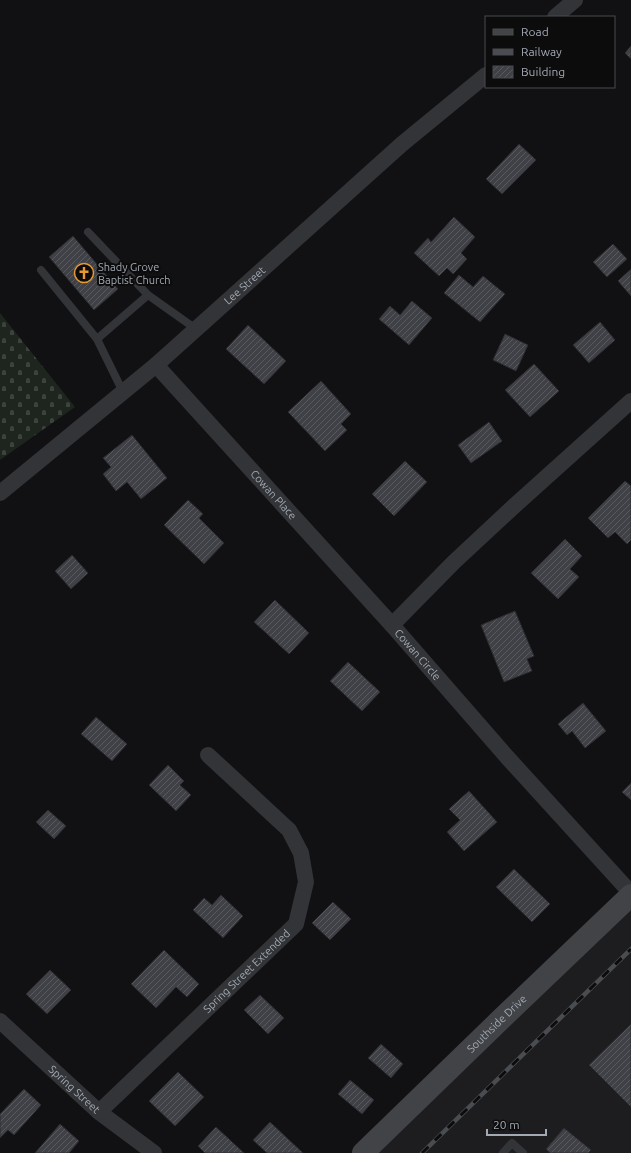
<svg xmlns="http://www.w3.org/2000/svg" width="631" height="1153" font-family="Ubuntu,sans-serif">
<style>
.built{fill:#1d1d1f}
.cemetery{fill:url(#cemetery-stones)}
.building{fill:url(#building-hatch);stroke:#2b2c2e}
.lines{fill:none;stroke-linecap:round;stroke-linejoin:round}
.lane{stroke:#323437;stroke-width:8}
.street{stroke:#323437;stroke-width:16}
.secondary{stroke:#414347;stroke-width:22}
.rail-casing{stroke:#494c50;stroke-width:4.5}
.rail{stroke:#0c0c0d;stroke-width:3;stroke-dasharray:9;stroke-linecap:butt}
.labels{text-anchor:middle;stroke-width:4;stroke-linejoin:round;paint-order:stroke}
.poi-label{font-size:11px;fill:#a3a9b3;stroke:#0c0c0d;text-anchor:start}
.street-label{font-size:11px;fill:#a3a9b3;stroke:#0c0c0d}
</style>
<defs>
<pattern id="cemetery-stones" width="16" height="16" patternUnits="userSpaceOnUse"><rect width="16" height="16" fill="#1e251e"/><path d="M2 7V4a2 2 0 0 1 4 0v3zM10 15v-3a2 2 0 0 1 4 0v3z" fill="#3c423c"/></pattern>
<pattern id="building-hatch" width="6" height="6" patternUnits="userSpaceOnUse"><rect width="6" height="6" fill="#404146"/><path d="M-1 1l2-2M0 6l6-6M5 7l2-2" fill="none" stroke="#585a5e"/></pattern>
</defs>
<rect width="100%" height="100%" fill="#111113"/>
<path class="built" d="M631,897v256h-261z"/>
<path class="cemetery" d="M0,313l75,94 -75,53z"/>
<g class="building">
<path d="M631,46v13l-6,-6z"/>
<path d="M519,144l17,16 -34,34 -16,-15z"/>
<path d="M454,217l21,20 -14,16 6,6 -14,15 -6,-6 -8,8 -25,-23 14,-15 3,4z"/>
<path d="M73,236l45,53 -24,21 -45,-53z"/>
<path d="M613,244l14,15 -20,18 -14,-15z"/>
<path d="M631,269v27l-13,-15z"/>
<path d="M459,275l14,12 10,-11 22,18 -25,28 -36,-29z"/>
<path d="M412,301l20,17 -23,27 -30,-26 11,-13 10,9z"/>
<path d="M600,322l15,18 -26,23 -16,-18z"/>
<path d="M248,325l38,36 -22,23 -38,-35z"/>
<path d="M505,334l23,11 -12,26 -23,-11z"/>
<path d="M534,364l25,27 -29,26 -25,-27z"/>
<path d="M321,381l30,33 -10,10 6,6 -22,21 -37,-39z"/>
<path d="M489,422l13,19 -31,22 -13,-18z"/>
<path d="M132,435l35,43 -26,21 -14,-17 -11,9 -13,-17 8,-7 -8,-9z"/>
<path d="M405,461l22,21 -33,34 -22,-22z"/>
<path d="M625,481l6,5v54l-4,4 -12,-12 -7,6 -20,-20z"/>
<path d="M188,500l15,14 -4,4 25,25 -20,21 -40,-39z"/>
<path d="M565,539l17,17 -12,13 9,8 -21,22 -27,-26z"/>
<path d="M72,555l16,18 -17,16 -16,-18z"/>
<path d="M275,600l34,33 -20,21 -35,-32z"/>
<path d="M515,611l19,45 -7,3 5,12 -28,11 -23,-57z"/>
<path d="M348,662l32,30 -18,19 -32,-30z"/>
<path d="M583,703l23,28 -21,17 -13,-17 -5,4 -9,-11z"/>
<path d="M96,717l31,27 -15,17 -31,-27z"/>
<path d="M168,765l16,16 -4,4 11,10 -15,16 -27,-26z"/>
<path d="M631,783v17l-9,-8z"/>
<path d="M469,791l28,31 -33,29 -17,-19 13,-12 -11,-11z"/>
<path d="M48,810l18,16 -12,13 -18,-17z"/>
<path d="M514,869l36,35 -18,18 -36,-35z"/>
<path d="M221,895l22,21 -20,22 -30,-28 11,-12 8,7z"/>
<path d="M333,902l18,17 -21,21 -18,-17z"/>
<path d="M164,950l35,34 -12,13 -11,-10 -20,21 -25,-24z"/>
<path d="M50,970l21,20 -24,24 -21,-20z"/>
<path d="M260,995l24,23 -16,16 -24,-24z"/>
<path d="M631,1024v83l-42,-42z"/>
<path d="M381,1044l22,20 -12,14 -23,-20z"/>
<path d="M178,1072l26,25 -29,29 -26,-25z"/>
<path d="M350,1080l24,20 -12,14 -24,-20z"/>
<path d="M24,1089l17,16 -27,30 -6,-5 -8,8v-24z"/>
<path d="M270,1122l33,31h-36l-14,-13z"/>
<path d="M60,1124l19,17 -10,12h-34z"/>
<path d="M216,1127l28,26h-39l-7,-7z"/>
<path d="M564,1128l27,22 -3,3h-38l-4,-4z"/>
</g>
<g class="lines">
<g class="lane">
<path d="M88,232l60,63 48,34"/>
<path d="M41,270l56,69 26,53"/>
<path d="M97,339l51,-44"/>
<path d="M503,1153l9,-10 11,10"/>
</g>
<g class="street">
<path d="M555,17l20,-17"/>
<path id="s1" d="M156,365l236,260"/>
<path id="s2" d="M631,401l-119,107 -58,54 -62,63 115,132 124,136"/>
<path id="s3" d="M0,493l156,-128 246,-221 84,-69"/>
<path id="s4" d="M0,1021l99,91 55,41"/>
<path id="s5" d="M99,1112l197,-188 10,-42 -5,-29 -12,-23 -81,-75"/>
</g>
<path class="secondary" id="s6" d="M363,1153l134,-130 134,-128"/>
<defs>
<path id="rail" d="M422,1153l209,-204"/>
</defs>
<use href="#rail" class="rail-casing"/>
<use href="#rail" class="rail"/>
</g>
<defs>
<symbol id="church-ring" viewBox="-11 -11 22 22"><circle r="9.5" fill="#0c0c0d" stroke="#e79a34" stroke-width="1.5"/><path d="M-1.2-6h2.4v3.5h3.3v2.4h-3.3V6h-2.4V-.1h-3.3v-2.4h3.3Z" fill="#e79a34"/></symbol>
</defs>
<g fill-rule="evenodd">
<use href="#church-ring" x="73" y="262" width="22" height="22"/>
</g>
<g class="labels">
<g class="poi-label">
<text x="98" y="271">Shady Grove<tspan x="98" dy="13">Baptist Church</tspan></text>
</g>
<g class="street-label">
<text dy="4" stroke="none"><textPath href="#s3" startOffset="321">Lee Street</textPath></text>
<text dy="4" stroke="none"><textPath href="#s1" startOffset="175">Cowan Place</textPath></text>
<text dy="4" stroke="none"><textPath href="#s2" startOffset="367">Cowan Circle</textPath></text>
<text dy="4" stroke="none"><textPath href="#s5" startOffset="204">Spring Street Extended</textPath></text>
<text dy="4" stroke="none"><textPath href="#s6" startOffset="186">Southside Drive</textPath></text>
<text dy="4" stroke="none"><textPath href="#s4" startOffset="101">Spring Street</textPath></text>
</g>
</g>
<rect x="485" y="16" width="130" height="72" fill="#0c0c0d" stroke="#484b4f"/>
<rect x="493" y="29" width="20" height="6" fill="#414347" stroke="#484b4f"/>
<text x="521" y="36" font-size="12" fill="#a3a9b3">Road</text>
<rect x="493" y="49" width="20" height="6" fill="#494c50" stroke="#484b4f"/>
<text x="521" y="56" font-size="12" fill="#a3a9b3">Railway</text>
<rect x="493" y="66" width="20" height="12" fill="url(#building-hatch)" stroke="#484b4f"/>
<text x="521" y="76" font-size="12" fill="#a3a9b3">Building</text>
<path d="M487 1129v6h59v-6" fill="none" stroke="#a3a9b3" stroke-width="2"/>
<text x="493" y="1129" font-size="12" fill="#a3a9b3" stroke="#0c0c0d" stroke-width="3" paint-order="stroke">20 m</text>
</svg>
